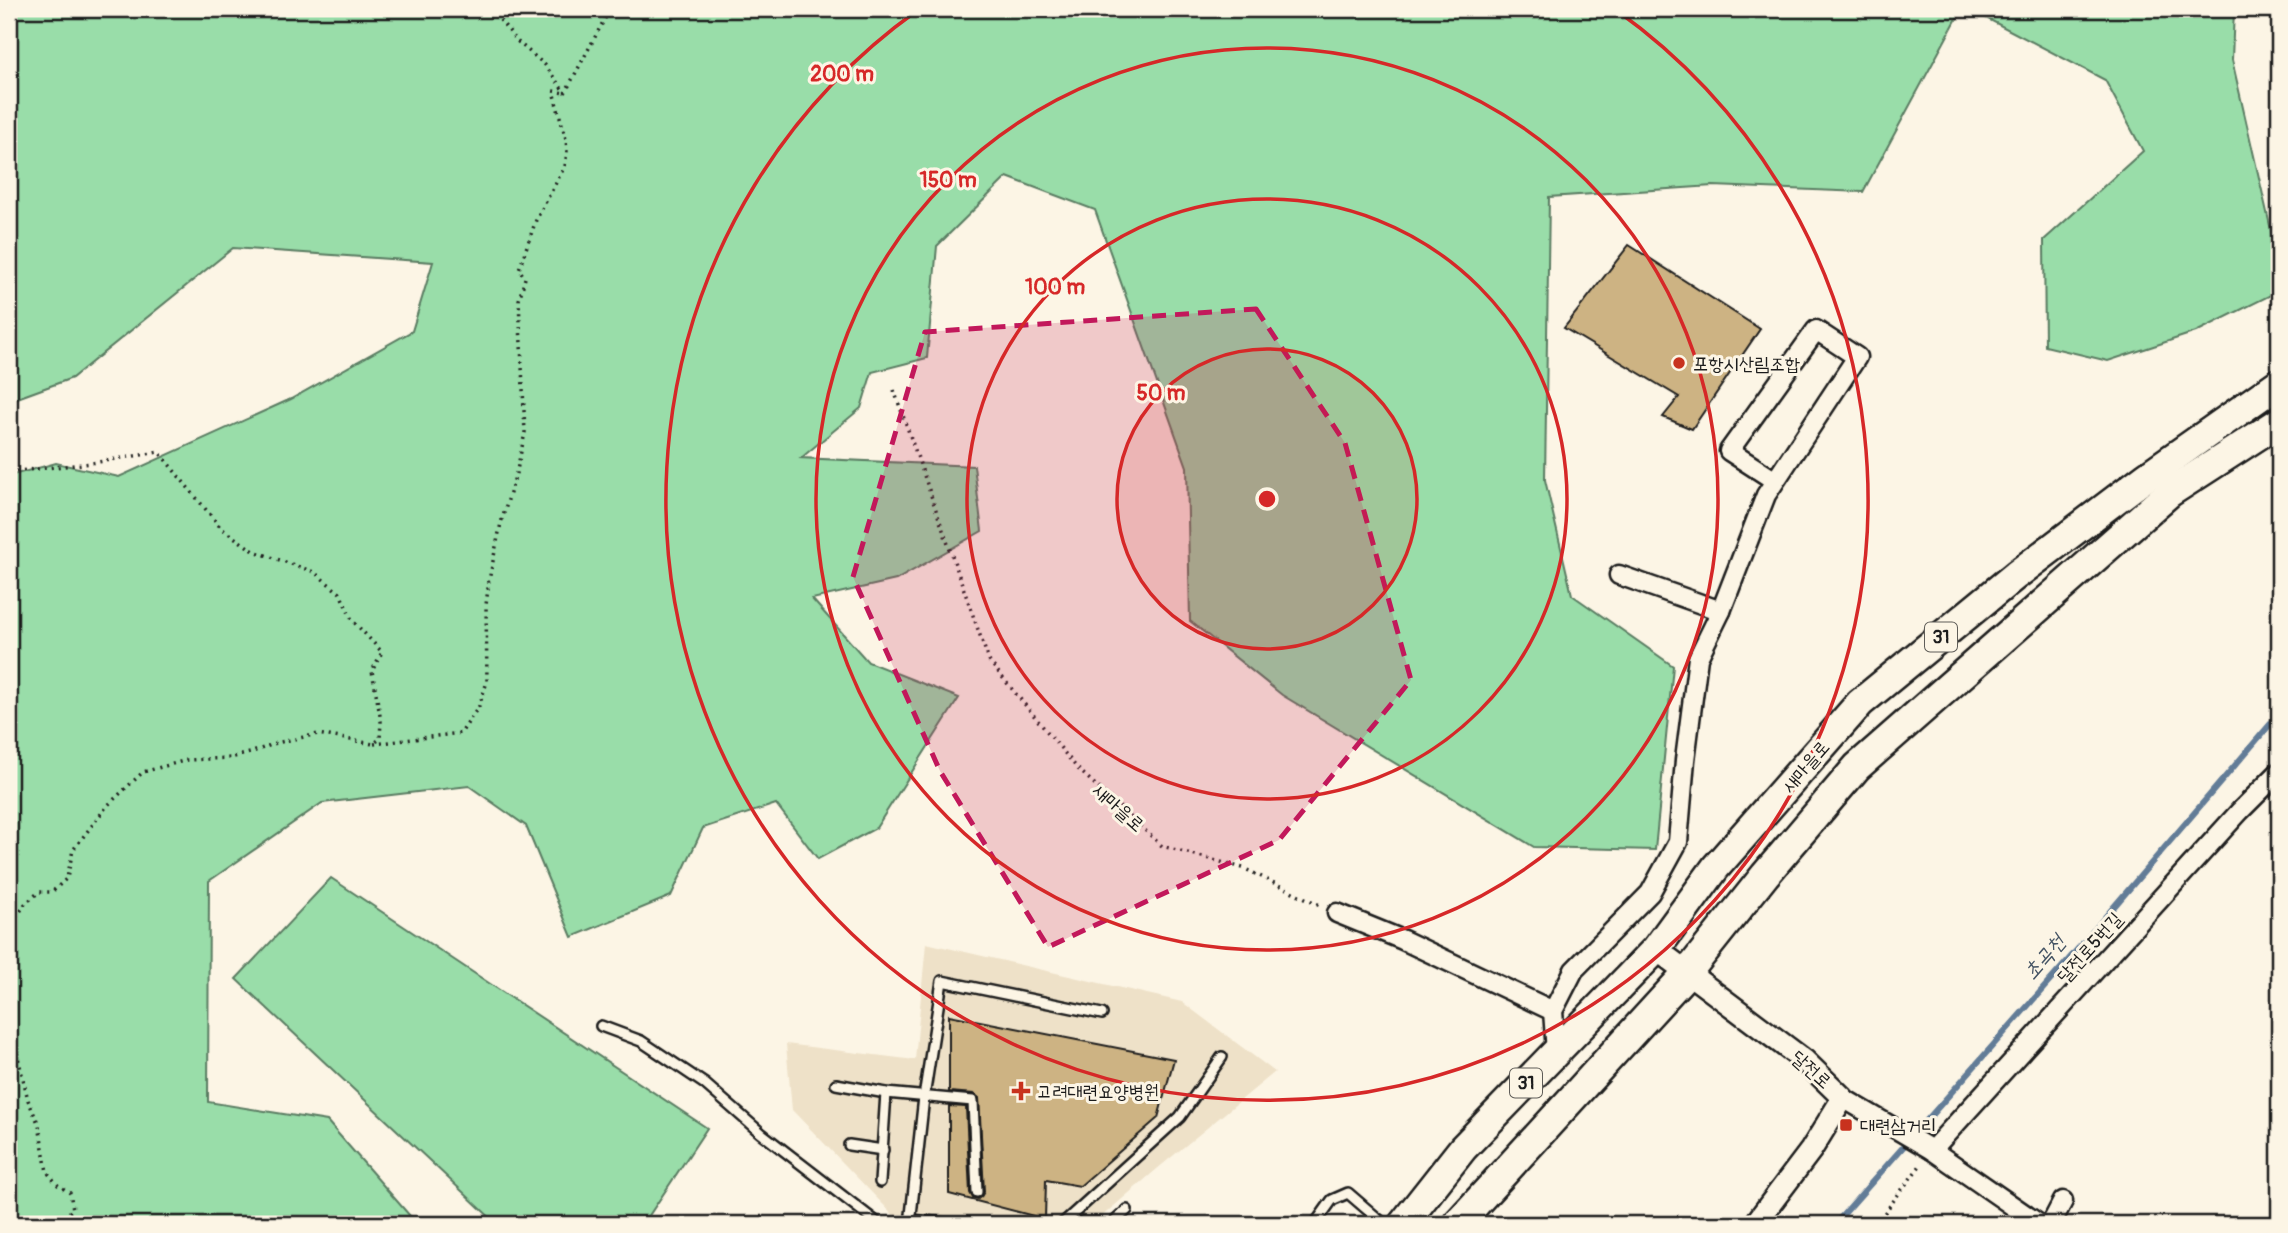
<svg xmlns="http://www.w3.org/2000/svg" width="2288" height="1233" font-family="Pangolin,'Poor Story',sans-serif">
<style>
.built{fill:#eee1c8}
.green{fill:#99dda9;stroke:#5a7c62;stroke-width:2}
.lines{fill:none;stroke-linecap:round;stroke-linejoin:round}
.stream{stroke:#627c97;stroke-width:6}
.building{fill:#cdb383;stroke:#1c1c1c;stroke-width:2}
.service-casing{stroke:#1c1c1c;stroke-width:14}
.minor-casing{stroke:#1c1c1c;stroke-width:23}
.tertiary-casing{stroke:#1c1c1c;stroke-width:26}
.primary-casing{stroke:#1c1c1c;stroke-width:33}
.path{stroke:#1c1c1c;stroke-width:3.5;stroke-dasharray:2 5;stroke-linecap:butt}
.service{stroke:#fcf5e5;stroke-width:9}
.minor{stroke:#fcf5e5;stroke-width:18}
.tertiary{stroke:#fcf5e5;stroke-width:21}
.primary{stroke:#fcf5e5;stroke-width:28}
.marked{fill:#c2185b;fill-opacity:0.2;stroke:#c2185b;stroke-width:5;stroke-dasharray:14 9;stroke-linejoin:round}
.ring{fill:none;stroke:#d62828;stroke-width:3.5}
.poi-dot{fill:#c8321e;stroke:#fcf5e5;stroke-width:2.5}
.labels{text-anchor:middle;stroke-width:6;stroke-linejoin:round;paint-order:stroke}
.shield{fill:#fcf5e5;stroke:#5f5d58;stroke-width:2}
.shield-label{font-size:18px;font-weight:bold;fill:#1c1c1c}
.poi-label{font-size:19px;fill:#1c1c1c;stroke:#fcf5e5;text-anchor:start}
.street-label{font-size:19px;fill:#1c1c1c;stroke:#fcf5e5}
.water-label{font-size:21px;font-style:italic;fill:#455464;stroke:#fcf5e5}
.centre{fill:#d62828;stroke:#fcf5e5;stroke-width:3.5}
.ring-label{font-size:21px;text-anchor:middle;font-weight:bold;fill:#d62828;stroke:#fcf5e5;stroke-width:6;stroke-linejoin:round;paint-order:stroke}
</style>
<rect width="100%" height="100%" fill="#fcf5e5"/>
<filter id="ink" filterUnits="userSpaceOnUse"><feTurbulence type="fractalNoise" baseFrequency=".0143" numOctaves="2"/><feDisplacementMap in="SourceGraphic" scale="14" xChannelSelector="R" yChannelSelector="G"/><feConvolveMatrix kernelMatrix="1 2 1 2 8 2 1 2 1" color-interpolation-filters="sRGB"/></filter>
<g filter="url(#ink)">
<path class="built" d="M926,943l256,59 93,70 -118,97 -64,55h-191l-110,-114 -6,-66 129,16z"/>
<g class="green">
<path d="M9,9h1953l-99,183 -150,-6 -164,11 -4,283 27,115 101,71 -18,184 -121,-3 -252,-152 -92,-74 -3,-154 -92,-257 -88,-33 -70,69 -10,112 -55,14 -11,36 -60,50 173,8 8,65 -86,49 -84,19 56,63 91,36 -83,130 -58,31 -42,-55 -73,24 -32,68 -99,41 -46,-111 -57,-40 -147,17 -113,78 -1,221 119,19 83,95 11,8h-412v-748l47,-13 63,14 172,-78 121,-68 21,-69 -200,-14 -161,130 -63,23z"/>
<path d="M1969,9h265l-2,51 47,205v26l-83,41 -88,29 -63,-15 -1,-106 99,-89 -38,-71z"/>
<path d="M331,878l376,250 -57,86 -12,10h-141l-261,-245z"/>
</g>
<g class="lines">
<path class="stream" d="M1835,1224l229,-259 215,-251"/>
</g>
<g class="building">
<path d="M1629,245l131,84 -68,100 -29,-12 16,-20 -115,-69z"/>
<path d="M949,1015l225,44 -16,59 -78,68 -34,-6 -1,39 -96,-25v-88l17,1 4,86 3,5 5,1 6,-7 -5,-94 -5,-4 -25,-2z"/>
</g>
<g class="lines">
<defs>
<g id="service">
<path d="M601,1026l40,15 64,43 56,49 118,91"/>
<path d="M836,1084l50,9 87,8 4,91"/>
<path d="M849,1145l34,5"/>
<path d="M880,1182l6,-89"/>
<path d="M911,1220l44,4"/>
<path d="M910,1224l14,-127 18,-116 160,33"/>
<path d="M1062,1224l118,-107 42,-60"/>
<path d="M1112,1224l15,-14"/>
<path d="M1315,1224l17,-24 16,-7 36,31"/>
</g>
<g id="minor">
<path d="M1619,575l102,36 45,-116 91,-138 -41,-27 -87,121 45,29"/>
<path d="M1337,913l66,27 150,71"/>
<path d="M1556,1052l-3,-41 21,-41 76,-77 28,-51 7,-82 13,-102 23,-47"/>
<path d="M1843,1098l89,52 308,-339 39,-39"/>
<path d="M1932,1150l107,74"/>
<path d="M2051,1224l12,-23"/>
</g>
<path id="tertiary" d="M1656,949l149,112 38,37 -32,52 -56,74"/>
<g id="primary">
<path d="M1403,1224l60,-76 193,-199 60,-82 144,-164 156,-128 131,-99 132,-93"/>
<path d="M1457,1224l230,-251 78,-98 92,-108 312,-274 110,-71"/>
</g>
</defs>
<use href="#service" class="service-casing"/>
<use href="#minor" class="minor-casing"/>
<use href="#tertiary" class="tertiary-casing"/>
<use href="#primary" class="primary-casing"/>
<g class="path">
<path d="M491,9l27,33 27,23 20,28"/>
<path d="M565,93l45,-84"/>
<path d="M894,390l95,271 88,107 85,78 81,22 79,38"/>
<path d="M9,472l83,-9 67,-11 62,76 33,23 60,21 26,21 12,27 30,32 -10,19 9,50 -1,18 -7,5 -55,-10 -42,9 -26,10 -20,5 -43,2 -44,12 -36,34 -34,44 -6,28 -15,14h-13l-14,12 -16,25"/>
<path d="M374,744l87,-11 18,-27 8,-24 -1,-77 3,-25 12,-57 16,-53 8,-37 -6,-133 6,-22 -6,-9 17,-49 29,-54 2,-14 -1,-13 -13,-48 12,2"/>
<path d="M9,1018l19,82 11,25 8,47 11,13 12,8 3,16 -13,11h-29l-7,4"/>
<path d="M1876,1224l46,-61"/>
</g>
<use href="#service" class="service"/>
<use href="#minor" class="minor"/>
<use href="#tertiary" class="tertiary"/>
<use href="#primary" class="primary"/>
</g>
</g>
<path class="marked" d="M1256,309l89,134 66,237 -132,160 -231,107 -108,-176 -87,-194 72,-245z"/>
<circle cx="1267" cy="499" r="150" fill="#d62828" fill-opacity=".12"/>
<g class="ring">
<circle cx="1267" cy="499" r="150"/>
<circle cx="1267" cy="499" r="300"/>
<circle cx="1267" cy="499" r="451"/>
<path d="M1616 10A601 601 0 1 1 918 10"/>
</g>
<g class="poi-dot">
<circle cx="1679" cy="363" r="7"/>
<path d="M1017.5 1080.5h7v7h7v7h-7v7h-7v-7h-7v-7h7z"/>
<rect x="1839" y="1118" width="14" height="14" rx="3.5"/>
</g>
<g class="labels">
<g class="shield">
<rect x="1925" y="622.5" width="32" height="29" rx="5"/>
<rect x="1510" y="1068.5" width="32" height="29" rx="5"/>
</g>
<g class="shield-label">
<text x="1941" y="643">31</text>
<text x="1526" y="1089">31</text>
</g>
<g class="poi-label">
<text x="1693" y="370">포항시산림조합</text>
<text x="1037" y="1098">고려대련요양병원</text>
<text x="1860" y="1132">대련삼거리</text>
</g>
<g class="street-label">
<text transform="translate(1805 766) rotate(-49)" y="7">새마을로</text>
<text transform="translate(1119 807) rotate(42)" y="7">새마을로</text>
<text transform="translate(2089 947) rotate(-48)" y="7">달전로5번길</text>
<text transform="translate(1812 1069) rotate(42)" y="7">달전로</text>
</g>
<g class="water-label">
<text transform="translate(2044 957) rotate(-49)" y="7">초곡천</text>
</g>
</g>
<circle cx="1267" cy="499" r="10" class="centre"/>
<g class="ring-label">
<text x="842" y="81">200 m</text>
<text x="948" y="187">150 m</text>
<text x="1055" y="294">100 m</text>
<text x="1161" y="400">50 m</text>
</g>
<rect width="2288" height="1233" fill="none" stroke="#fcf5e5" stroke-width="35"/>
<rect x="18" y="18" width="2253" height="1198" fill="none" stroke="#1c1c1c" stroke-width="2.5" filter="url(#ink)"/>
</svg>
